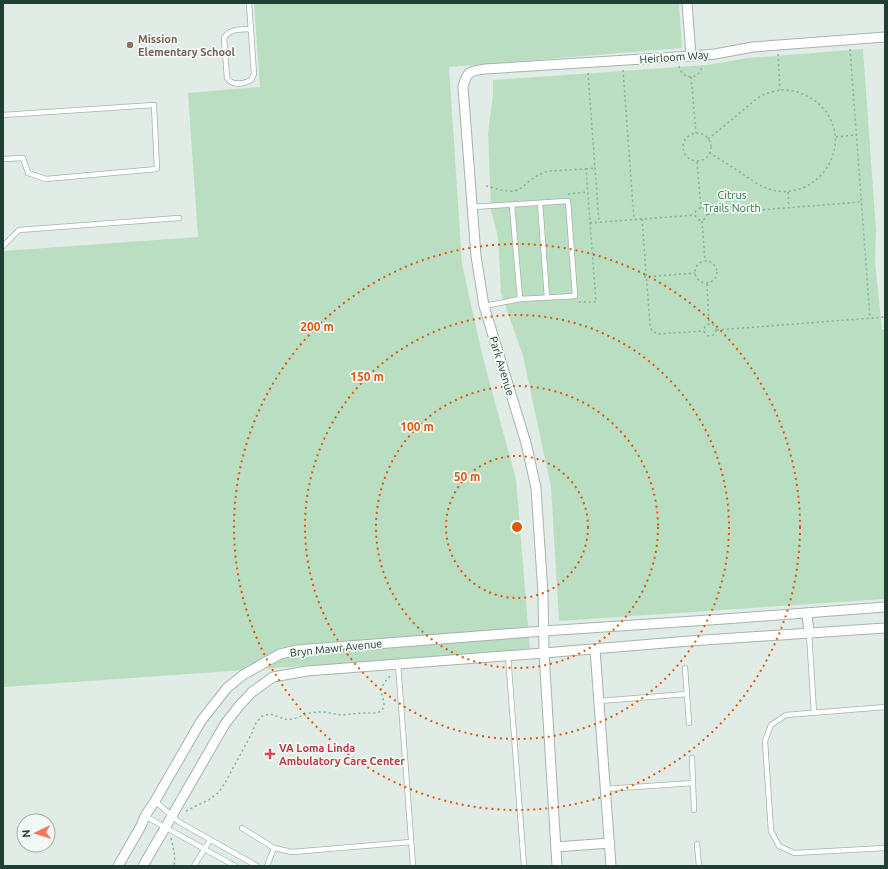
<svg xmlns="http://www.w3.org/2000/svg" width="888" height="869" font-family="Ubuntu,sans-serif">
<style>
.green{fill:#badec2}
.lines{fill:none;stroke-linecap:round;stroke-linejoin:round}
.lane-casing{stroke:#a4b4ae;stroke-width:6}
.street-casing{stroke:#a4b4ae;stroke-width:11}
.path{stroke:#81b1a0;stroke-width:1.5;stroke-dasharray:2 3;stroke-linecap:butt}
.lane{stroke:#fff;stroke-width:4.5}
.street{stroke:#fff;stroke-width:9}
.ring{fill:none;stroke:#de580e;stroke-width:2;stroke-dasharray:2 4}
.education-dot{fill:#8d6e63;stroke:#f2f9f5;stroke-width:1.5}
.health-dot{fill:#e0444e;stroke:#f2f9f5;stroke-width:1.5}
.labels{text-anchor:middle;stroke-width:3.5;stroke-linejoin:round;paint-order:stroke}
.education-label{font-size:11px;font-weight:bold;fill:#785e54;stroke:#f2f9f5;text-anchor:start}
.street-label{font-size:11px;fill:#213e35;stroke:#f2f9f5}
.park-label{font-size:11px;fill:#2a7644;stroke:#f2f9f5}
.health-label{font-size:11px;font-weight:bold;fill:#be3a42;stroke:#f2f9f5;text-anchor:start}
.centre{fill:#de580e;stroke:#f2f9f5;stroke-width:2}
.ring-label{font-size:12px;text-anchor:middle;font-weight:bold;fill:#de580e;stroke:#f2f9f5;stroke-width:3.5;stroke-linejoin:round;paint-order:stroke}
</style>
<rect width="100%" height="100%" fill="#e1ece7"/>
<g class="green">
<path d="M254,3h425l3,45 -233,19 13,197 21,94 33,121 14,171 -527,37v-436l195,-14 -10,-144 72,-6z"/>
<path d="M863,49l13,181 -1,32 7,67h3v270l-326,22 -8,-134 -28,-131 -22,-63 -3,-56 -7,-27 -3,-77 5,-38v-15l214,-15 41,-7z"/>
</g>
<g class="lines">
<defs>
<g id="lane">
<path d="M249,3l5,71 -3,6c-8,4 -18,6 -24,-2l-3,-40c6,-10 16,-8 27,-9"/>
<path d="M3,115l151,-10 3,64 -111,10 -18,-6 -5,-15 -20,1"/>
<path d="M540,203l7,94"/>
<path d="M512,205l8,94"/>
<path d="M472,207l96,-6 7,95 -55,3 -36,7"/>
<path d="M3,246l16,-16 160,-12"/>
<path d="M809,633l5,80"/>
<path d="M508,656l16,210"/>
<path d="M398,664l15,202"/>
<path d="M685,668l4,55"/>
<path d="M599,701l88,-7"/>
<path d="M885,707l-99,8 -15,10 -6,16 6,90 8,15 15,7 91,-5"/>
<path d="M692,758l2,52"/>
<path d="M605,789l88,-6"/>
<path d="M155,801l24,21 78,44"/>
<path d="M145,816l90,50"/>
<path d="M242,828l32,20 18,4 119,-10"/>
<path d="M697,844l2,22"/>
<path d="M194,866l16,-26"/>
<path d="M267,866l7,-18"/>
</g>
<g id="street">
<path d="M687,3l4,53"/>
<path d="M807,613l2,20"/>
<path d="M595,649l16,217"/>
<path d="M556,847l54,-4"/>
<path d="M118,866l23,-40 4,-10 10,-15 46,-80 26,-33 16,-13 37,-21 17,-4 247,-19 180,-12 161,-12"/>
<path d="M143,866l82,-142 14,-18 13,-14 21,-15 34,-6 237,-18 145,-12 196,-13"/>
<path d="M557,866l-13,-213 -1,-59 -7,-106 -10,-45 -42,-137 -8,-50 -13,-169c4,-16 7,-16 22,-18l206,-13 24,-2 38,-7 132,-10"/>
</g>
</defs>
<use href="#lane" class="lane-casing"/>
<use href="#street" class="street-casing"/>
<g class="path">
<path d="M850,49l20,269"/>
<path d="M778,54l2,36"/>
<path d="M679,66c3,15 22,14 23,-1"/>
<path d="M623,70l11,150"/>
<path d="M588,73l11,150"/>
<path d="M691,77l5,56"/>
<circle cx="697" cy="147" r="14"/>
<path d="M836,137l20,-2"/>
<path d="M708,139c11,-9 22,-18 33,-27 7,-6 14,-13 22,-17 4,-2 12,-4 17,-5 11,-1 23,3 32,9 35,22 29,70 -7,88 -10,5 -25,6 -36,2 -9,-3 -18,-9 -26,-15 -11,-7 -22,-14 -33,-21"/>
<path d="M697,162l4,46"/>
<path d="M586,169l9,-1"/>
<path d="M486,186c9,2 19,6 28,5 7,-1 12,-8 18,-12 5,-4 11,-6 17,-8l37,-2 10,133h-17"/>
<path d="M788,192l1,16"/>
<path d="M568,194l20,-2"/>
<circle cx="701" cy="214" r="6"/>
<path d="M708,214l153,-12"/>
<path d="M642,219l8,106 2,6 6,3 46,-3"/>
<path d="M702,221l3,40"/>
<path d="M590,223l105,-8"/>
<circle cx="706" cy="272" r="11"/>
<path d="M644,277l51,-4"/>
<path d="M707,284l2,40"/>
<circle cx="710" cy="330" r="6"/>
<path d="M717,330l168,-13"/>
<path d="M186,811l24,-12 9,-7 6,-9 27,-50 4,-10 6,-7 8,-2 18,6 8,-2 14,-5 7,-1h7l17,3 21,-2h15l4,-2 3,-4v-4l-3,-13 3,-7 6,-7"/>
<path d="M171,838c2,10 5,18 3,28"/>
</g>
<use href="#lane" class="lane"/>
<use href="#street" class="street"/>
</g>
<g class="ring">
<circle cx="517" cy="527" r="71"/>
<circle cx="517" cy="527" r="141"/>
<circle cx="517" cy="527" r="212"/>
<circle cx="517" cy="527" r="283"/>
</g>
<circle class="education-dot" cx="130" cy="45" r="4"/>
<path class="health-dot" d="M268 748h4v4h4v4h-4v4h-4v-4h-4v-4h4z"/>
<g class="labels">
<g class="education-label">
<text x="138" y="43">Mission<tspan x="138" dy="13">Elementary School</tspan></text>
</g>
<g class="street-label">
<text transform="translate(674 57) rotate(-4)" y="4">Heirloom Way</text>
<text transform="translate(502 366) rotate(73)" y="4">Park Avenue</text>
<text transform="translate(336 648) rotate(-6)" y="4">Bryn Mawr Avenue</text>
</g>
<g class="park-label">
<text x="732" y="199">Citrus<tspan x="732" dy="13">Trails North</tspan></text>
</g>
<g class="health-label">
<text x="279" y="752">VA Loma Linda<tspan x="279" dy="13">Ambulatory Care Center</tspan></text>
</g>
</g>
<circle cx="517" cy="527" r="6" class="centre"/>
<g class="ring-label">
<text x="317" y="331">200 m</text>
<text x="367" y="381">150 m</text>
<text x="417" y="431">100 m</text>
<text x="467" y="481">50 m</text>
</g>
<rect width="888" height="869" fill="none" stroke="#213e35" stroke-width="8"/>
<g transform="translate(36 833) rotate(266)"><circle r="19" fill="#f2f9f5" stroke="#9eaea8"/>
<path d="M0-3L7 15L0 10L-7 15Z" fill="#f67656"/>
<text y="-6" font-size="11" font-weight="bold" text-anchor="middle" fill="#213e35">N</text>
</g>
</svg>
